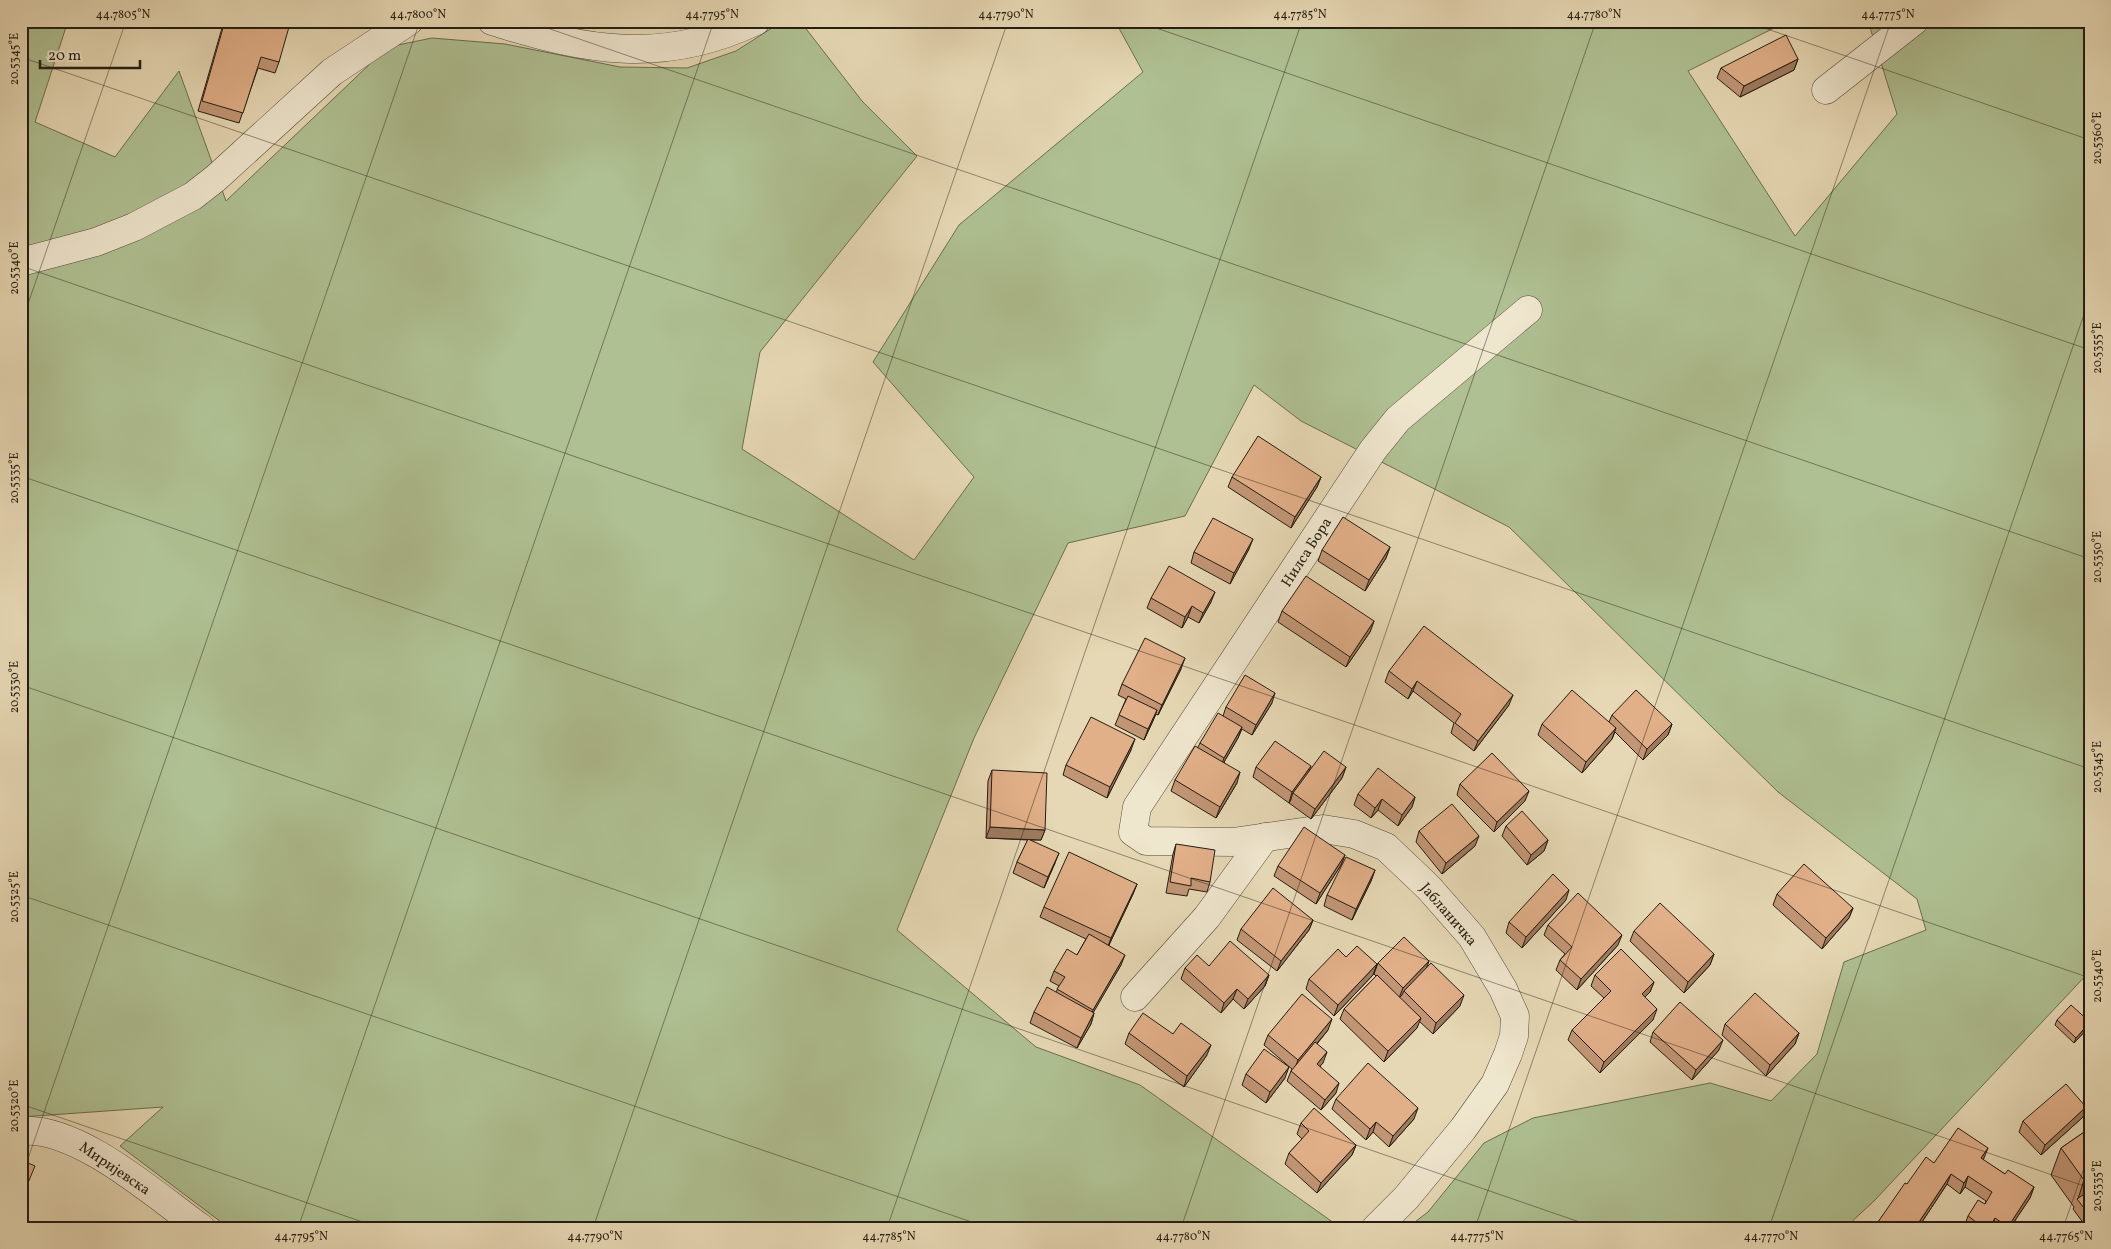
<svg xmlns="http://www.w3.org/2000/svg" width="2111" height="1249" font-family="Vollkorn,serif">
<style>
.green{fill:#afc092;stroke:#6a6e52}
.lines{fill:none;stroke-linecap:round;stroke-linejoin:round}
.minor-casing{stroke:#544b3a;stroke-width:29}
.minor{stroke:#efe6ce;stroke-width:28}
.wall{fill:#c29675;stroke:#241c12}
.shaded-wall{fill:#9e7a5f;stroke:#241c12}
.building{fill:#e1af88;stroke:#241c12}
.ticks{fill:none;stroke:#241c12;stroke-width:1;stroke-opacity:0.45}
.labels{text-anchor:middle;stroke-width:5;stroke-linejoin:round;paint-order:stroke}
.street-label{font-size:15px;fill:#241c12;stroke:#efe6ce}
.neatline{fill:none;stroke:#241c12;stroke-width:2}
.ticks-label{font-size:12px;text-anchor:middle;fill:#241c12}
</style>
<rect width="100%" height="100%" fill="#e6d8b4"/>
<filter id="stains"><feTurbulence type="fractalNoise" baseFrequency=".004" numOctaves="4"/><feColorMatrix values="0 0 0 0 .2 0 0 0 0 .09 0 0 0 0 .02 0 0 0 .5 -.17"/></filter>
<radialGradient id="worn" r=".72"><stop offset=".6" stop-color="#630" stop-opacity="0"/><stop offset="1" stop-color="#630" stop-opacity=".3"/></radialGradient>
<path class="green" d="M21,21h47l-33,101 80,35 64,-86 47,130 147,-140 25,-16 34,-7 73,6 115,23 67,1 49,-17 47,-30h17l62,80 55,55 -157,196 -18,97 172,111 60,-83 -101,-115 86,-137 184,-153 -28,-51h673l-100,50 107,165 102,-122 -29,-93h222v950l-216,230 -29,27h-438l21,-16 56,-69 49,-25 177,-35 61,18 46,-47 27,-92 82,-32 -9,-31 -139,-107 -269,-265 -208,-106 -47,-36 -69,131 -117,27 -94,195 -77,192 139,117 104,38 201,143h-1112l-109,-82 43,-39 -142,10z"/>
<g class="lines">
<defs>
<g id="minor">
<path d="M492,21c94,30 171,44 264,0"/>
<path d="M1826,90l88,-69"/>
<path d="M21,262l75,-20 38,-15 59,-31 23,-18 116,-106 77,-51"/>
<path d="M1135,997l72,-80 58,-80"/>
<path d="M21,1131c56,-6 135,65 180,97"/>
<path d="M1376,1228l30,-30 57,-69 32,-45 13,-30 6,-18 1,-20 -12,-27 -31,-52 -43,-49 -43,-41 -32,-13 -31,-5 -90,13 -87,-1 -13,-9 4,-25 236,-357 25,-31 130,-109"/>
</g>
</defs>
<use href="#minor" class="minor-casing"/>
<use href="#minor" class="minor"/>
</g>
<g class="wall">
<path d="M224,21h53l2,41 -4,11 -17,-5 -19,55 -41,-12z"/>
<path d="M1798,59l-4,11 -54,27 -23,-19 4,-10z"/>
<path d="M1232,477h89l-4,10 -26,41 -63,-41z"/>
<path d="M1390,547l-4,11 -21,33 -47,-30 4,-11z"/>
<path d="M1249,549l-19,35 -39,-21 3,-11z"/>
<path d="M1151,598l60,4 -12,21 -11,-6 -6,11 -35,-20z"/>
<path d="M1282,611l92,10 -4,11 -24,35 -68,-45z"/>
<path d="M1181,669l-23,46 -2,-1 -12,26 -29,-15 11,-26 -8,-4 4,-11z"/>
<path d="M1389,671l120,34 -35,46 -23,-18 3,-10 -41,-32 -5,8 -23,-17z"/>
<path d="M1272,703l-20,32 -10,-6 -4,9 -14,24 13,21 -21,35 -45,-27 4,-11 23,-33 2,-4 23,-27 3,-9z"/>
<path d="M1612,715l60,9 -4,11 -25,25 -28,-28 -3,7 -30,34 -44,-38 4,-11 67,-2z"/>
<path d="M1131,750l-24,48 -44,-23 3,-10z"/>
<path d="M1256,767l52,5 38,-5 -4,11 -31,41 -22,-16 2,-4 -2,4 -36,-26z"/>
<path d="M992,770l53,60 -4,10h-11l25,23 -11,25 -31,-15 4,-11 11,-22 -42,-2 2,-57z"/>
<path d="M1460,784l65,17 -31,31 -37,-37z"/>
<path d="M1358,794l57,3 -3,10 -14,19 -20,-16 -7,8 -17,-13z"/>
<path d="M1506,826l42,14 -4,11 -17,14 -25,-29z"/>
<path d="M1419,831l56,15 -33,28 -26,-32z"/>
<path d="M1176,844l34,38 -3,10 -18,-3 -2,7 -21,-3 7,-39z"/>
<path d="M1345,855l-4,10 -25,39 -42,-28 4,-10z"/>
<path d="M1375,870l-4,11 -19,39 -28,-14 3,-11z"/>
<path d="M1137,884l-4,10 -24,51 12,20 -28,47 1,1 -3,11 -14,24 -47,-25 4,-11 22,-20 3,-6 -9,-5 4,-10 23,-16 9,-16 -46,-22 4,-10z"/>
<path d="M1777,894l76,14 -4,10 -27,31 -49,-44z"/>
<path d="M1566,900l-44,48 -16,-15 3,-11z"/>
<path d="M1313,920l-4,10 -32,41 -40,-31 4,-11z"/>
<path d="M1548,925l70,20 -41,45 -21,-20 4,-10 5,-6 -21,-19z"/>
<path d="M1634,931l80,23 -4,11 -26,28 -54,-52z"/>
<path d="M1346,957l31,7 -4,11 -39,41 -28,-27 3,-10z"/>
<path d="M1429,961l-3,7 34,38 -27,28 -14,-13 -2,7 -33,34 -44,-43 4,-10 32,-33 -2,-2 4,-11z"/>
<path d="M1209,966l60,9 -4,11 -21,23 -11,-10 -12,14 -40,-34 4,-11z"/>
<path d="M1595,975l59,7 -4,10 -5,5 8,23 -53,53 -32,-33 4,-10 32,-32 -13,-12z"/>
<path d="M2057,1020l33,3 -2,5 -14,15 -19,-18z"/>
<path d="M1725,1024l74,9 -4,11 -29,32 -44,-41z"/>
<path d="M1328,1030l-11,14 6,19 -3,3 16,27 -15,17 -34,-29 4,-10 1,-2 -28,-24 4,-10z"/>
<path d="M1653,1032l66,18 -27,30 -42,-38z"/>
<path d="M1129,1033l44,1 34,21 -23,32 -59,-43z"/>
<path d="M1246,1074l39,4 -19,25 -24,-18z"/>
<path d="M1336,1099l78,20 -25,28 -16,-15 -7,8 -34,-31z"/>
<path d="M2086,1107l-3,10 -42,38 -22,-23 4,-11z"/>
<path d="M1301,1123l55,22 -4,10 -35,38 -32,-29 4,-11 13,-14 -5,-5z"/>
<path d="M2090,1128v100h-3l-14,-19 1,-2 -23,-32 10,-27z"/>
<path d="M1984,1158l-1,2 22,14 29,13 -4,11 -20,30h-45l-1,-1 4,-11 17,-12 1,-3 -21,-14 -5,7 -13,-10 -29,44h-42l2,-6 29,-38 27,-21z"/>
</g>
<g class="shaded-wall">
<path d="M1798,59l-4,11 -54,27 4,-11z"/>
<path d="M1321,477l-4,10 -26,41 4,-11z"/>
<path d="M1253,539l-4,10 -19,35 4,-11z"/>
<path d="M1390,547l-4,11 -21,33 4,-11z"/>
<path d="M1215,592l-4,10 -12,21 4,-10z"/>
<path d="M1192,606l-4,11 -6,11 3,-11z"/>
<path d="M1374,621l-4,11 -24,35 4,-10z"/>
<path d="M1185,658l-4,11 -23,46 4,-10z"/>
<path d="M1417,681l-4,10 -5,8 4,-10z"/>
<path d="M1275,693l-3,10 -20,32 4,-10z"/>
<path d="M1513,695l-4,10 -35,46 4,-10z"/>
<path d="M1157,710l-4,11 -9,19 4,-11z"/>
<path d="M1672,724l-4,11 -25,25 4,-11z"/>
<path d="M1242,727l-4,11 -18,31 4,-11z"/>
<path d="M1616,728l-4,11 -30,34 4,-11z"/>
<path d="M1135,739l-4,11 -24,48 3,-11z"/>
<path d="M1311,766l-4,11 -14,16 -2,6 -2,4 3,-11z"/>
<path d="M1346,767l-4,11 -31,41 4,-10z"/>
<path d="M1240,772l-3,11 -21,35 4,-11z"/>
<path d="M1529,791l-4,10 -31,31 3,-10z"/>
<path d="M1415,797l-3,10 -14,19 4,-11z"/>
<path d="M1382,799l-4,11 -7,8 4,-10z"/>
<path d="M990,827l55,3 -4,10 -55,-2z"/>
<path d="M1479,836l-4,10 -33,28 4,-11z"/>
<path d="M1548,840l-4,11 -17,14 4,-10z"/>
<path d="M1059,853l-4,10 -11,25 4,-11z"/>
<path d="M1345,855l-4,10 -25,39 4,-11z"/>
<path d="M1375,870l-4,11 -19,39 4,-11z"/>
<path d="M1137,884l-4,10 -26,55 4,-11z"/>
<path d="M1569,890l-3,10 -44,48 4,-11z"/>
<path d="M1853,908l-4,10 -27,31 4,-11z"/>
<path d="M1313,920l-4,10 -32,41 4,-10z"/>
<path d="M1622,935l-4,10 -41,45 4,-11z"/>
<path d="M1714,954l-4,11 -26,28 4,-11z"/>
<path d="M1125,955l-4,10 -32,55 4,-10z"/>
<path d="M1429,961l-4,11 -21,19 -2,4 -3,3 4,-10z"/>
<path d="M1377,964l-4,11 -39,41 4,-11z"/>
<path d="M1269,975l-4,11 -21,23 4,-10z"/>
<path d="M1654,982l-4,10 -12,12 4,-10z"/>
<path d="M1237,989l-4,10 -12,14 3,-10z"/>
<path d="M1464,995l-4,11 -27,28 3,-11z"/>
<path d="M1657,1009l-4,11 -53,53 4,-11z"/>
<path d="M1094,1013l-3,11 -14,24 4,-10z"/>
<path d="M1421,1018l-4,10 -33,34 4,-11z"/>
<path d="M1332,1019l-4,11 -34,41 4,-11z"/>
<path d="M2090,1023l-2,5 -14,15 2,-5z"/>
<path d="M1799,1033l-4,11 -29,32 4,-11z"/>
<path d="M1723,1040l-4,10 -27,30 4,-10z"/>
<path d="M1211,1045l-4,10 -23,32 3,-11z"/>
<path d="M1327,1052l-4,11 -10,11 4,-10z"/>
<path d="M1289,1067l-4,11 -19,25 4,-11z"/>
<path d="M1339,1083l-3,10 -15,17 4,-10z"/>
<path d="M2086,1107l-3,10 -42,38 4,-10z"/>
<path d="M1418,1108l-4,11 -25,28 4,-11z"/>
<path d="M1376,1122l-3,10 -7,8 4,-11z"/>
<path d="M1356,1145l-4,10 -35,38 4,-10z"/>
<path d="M1988,1148l-4,10 -7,11 4,-11z"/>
<path d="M1951,1174l-4,10 -29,44h-3z"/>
<path d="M1968,1176l-3,11 -5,7 4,-11z"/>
<path d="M2090,1176v20l-12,3 6,-19z"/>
<path d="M2034,1187l-4,11 -20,30h-3z"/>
<path d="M1995,1218l-3,10h-3z"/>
</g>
<g class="building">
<path d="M225,21h52l-1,2 13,4 -10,35 -18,-5 -18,56 -41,-12z"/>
<path d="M1786,35l12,24 -54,27 -23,-18z"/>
<path d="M1258,436l63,41 -26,40 -63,-40z"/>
<path d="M1343,517l47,30 -21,33 -47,-30z"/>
<path d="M1213,518l40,21 -19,34 -40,-21z"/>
<path d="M1169,566l46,26 -12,21 -11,-7 -7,11 -34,-19z"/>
<path d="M1306,576l68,45 -24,36 -68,-46z"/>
<path d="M1424,626l89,69 -35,46 -23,-18 6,-9 -44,-33 -5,8 -23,-18z"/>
<path d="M1145,638l40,20 -23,47 -40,-21z"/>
<path d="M1245,675l30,18 -19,32 -30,-18z"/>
<path d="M1572,690l44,38 -30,34 -44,-38z"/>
<path d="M1636,690l36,34 -25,25 -35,-34z"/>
<path d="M1128,696l29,14 -9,19 -29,-14z"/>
<path d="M1218,713l24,14 -18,31 -24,-15z"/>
<path d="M1091,717l44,22 -25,48 -44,-22z"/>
<path d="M1275,741l36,25 -19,26 -36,-25z"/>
<path d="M1195,746l45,26 -20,35 -45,-27z"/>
<path d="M1324,751l22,16 -31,42 -22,-16z"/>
<path d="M1492,753l37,38 -32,31 -37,-38z"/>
<path d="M1378,768l37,29 -13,18 -20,-16 -7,9 -17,-14z"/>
<path d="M992,770l55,3 -2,57 -55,-3z"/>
<path d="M1452,804l27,32 -33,27 -27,-32z"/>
<path d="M1522,811l26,29 -17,15 -25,-29z"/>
<path d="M1304,827l41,28 -25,38 -42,-27z"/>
<path d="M1028,839l31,14 -11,24 -31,-15z"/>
<path d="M1176,844l39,6 -5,32 -19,-4v8l-21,-4z"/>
<path d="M1069,852l68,32 -26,54 -67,-31z"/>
<path d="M1346,857l29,13 -19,39 -29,-14z"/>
<path d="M1804,864l49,44 -27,30 -49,-44z"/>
<path d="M1553,874l16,16 -43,47 -17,-15z"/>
<path d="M1273,888l40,32 -32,41 -40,-32z"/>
<path d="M1578,893l44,42 -41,44 -21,-19 12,-13 -24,-22z"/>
<path d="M1660,903l54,51 -26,28 -54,-51z"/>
<path d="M1089,934l36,21 -32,55 -36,-21 8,-12 -11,-6 13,-22 10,6z"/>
<path d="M1404,937l25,24 -26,27 -25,-25z"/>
<path d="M1230,941l39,34 -21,24 -11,-10 -13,14 -39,-35 12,-13 12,11z"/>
<path d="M1357,946l20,18 -39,41 -29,-26 29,-30 8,8z"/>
<path d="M1621,949l33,33 -12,12 15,15 -53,53 -32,-32 39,-39 -16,-16z"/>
<path d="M1431,963l33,32 -28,28 -32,-32z"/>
<path d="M1377,975l44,43 -33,33 -44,-42z"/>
<path d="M1047,987l47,26 -13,25 -47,-26z"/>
<path d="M1755,993l44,40 -29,32 -45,-41z"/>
<path d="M1302,994l30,25 -34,41 -30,-25z"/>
<path d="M1680,1002l43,38 -27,30 -43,-38z"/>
<path d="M2071,1005l19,17 -14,16 -19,-18z"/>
<path d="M1143,1013l30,21 8,-11 30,22 -24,31 -58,-43z"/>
<path d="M1315,1042l12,10 -10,12 22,19 -14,17 -34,-29z"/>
<path d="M1264,1049l25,18 -19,25 -24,-18z"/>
<path d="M1368,1063l50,45 -25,28 -17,-14 -6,7 -34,-30z"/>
<path d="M2066,1084l20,23 -41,38 -22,-24z"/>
<path d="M1314,1108l42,37 -35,38 -32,-30 20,-22 -8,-8z"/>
<path d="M1958,1128l30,20 -7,10 24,16 3,-4 26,17 -26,40 -13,-9 -6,10h-5l-16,-12 10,-16 7,4 7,-12 -24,-16 -4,7 -13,-9 -36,54h-29l-8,-6 27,-39 2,1 19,-27 8,6z"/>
<path d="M2090,1128v48l-6,4 -23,-32z"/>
<path d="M21,1160l14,6 -14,34z"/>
<path d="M2089,1191h1v25l-13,-17z"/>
</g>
<path class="ticks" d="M527,21l1563,538M1136,21l954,329M1744,21l346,119M21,57l2069,712M21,266l2069,712M21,324l105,-303M21,476l2069,712M21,685l1576,543M21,895l968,333M21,1104l359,124M21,1179l399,-1158M298,1228l416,-1207M593,1228l415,-1207M887,1228l415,-1207M1181,1228l415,-1207M1475,1228l416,-1207M1769,1228l321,-931M2063,1228l27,-77"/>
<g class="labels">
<g class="street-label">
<text transform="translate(1306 552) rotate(-57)" y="5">Нилса Бора</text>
<text transform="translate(1449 914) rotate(49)" y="5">Јабланичка</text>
<text transform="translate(115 1168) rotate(34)" y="5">Миријевска</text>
</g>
</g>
<rect width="2111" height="1249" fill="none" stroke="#e6d8b4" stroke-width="55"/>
<path d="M40 60v8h100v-8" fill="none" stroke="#241c12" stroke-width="2.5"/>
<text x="48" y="60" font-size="15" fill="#241c12" stroke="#efe6ce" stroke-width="4" paint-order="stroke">20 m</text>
<rect x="28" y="28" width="2056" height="1194" class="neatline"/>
<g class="ticks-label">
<text x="123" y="18">44.7805°N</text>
<text x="418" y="18">44.7800°N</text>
<text x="712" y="18">44.7795°N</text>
<text x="1006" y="18">44.7790°N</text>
<text x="1300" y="18">44.7785°N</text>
<text x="1594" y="18">44.7780°N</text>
<text x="1888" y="18">44.7775°N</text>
<text transform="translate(14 59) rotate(-90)" y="4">20.5345°E</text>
<text transform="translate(2097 138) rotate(-90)" y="4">20.5360°E</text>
<text transform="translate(14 268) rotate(-90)" y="4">20.5340°E</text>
<text transform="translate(2097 348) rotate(-90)" y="4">20.5355°E</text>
<text transform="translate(14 478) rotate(-90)" y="4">20.5335°E</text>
<text transform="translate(2097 557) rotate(-90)" y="4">20.5350°E</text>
<text transform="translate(14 687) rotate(-90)" y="4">20.5330°E</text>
<text transform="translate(2097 767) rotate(-90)" y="4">20.5345°E</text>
<text transform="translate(14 897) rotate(-90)" y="4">20.5325°E</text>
<text transform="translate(2097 976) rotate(-90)" y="4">20.5340°E</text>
<text transform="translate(14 1106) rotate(-90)" y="4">20.5320°E</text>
<text transform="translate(2097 1186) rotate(-90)" y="4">20.5335°E</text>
<text x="301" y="1240">44.7795°N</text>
<text x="595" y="1240">44.7790°N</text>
<text x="889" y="1240">44.7785°N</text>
<text x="1183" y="1240">44.7780°N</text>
<text x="1477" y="1240">44.7775°N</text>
<text x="1771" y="1240">44.7770°N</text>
<text x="2066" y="1240">44.7765°N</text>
</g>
<rect width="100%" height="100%" filter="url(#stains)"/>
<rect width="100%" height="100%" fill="url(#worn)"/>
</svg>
